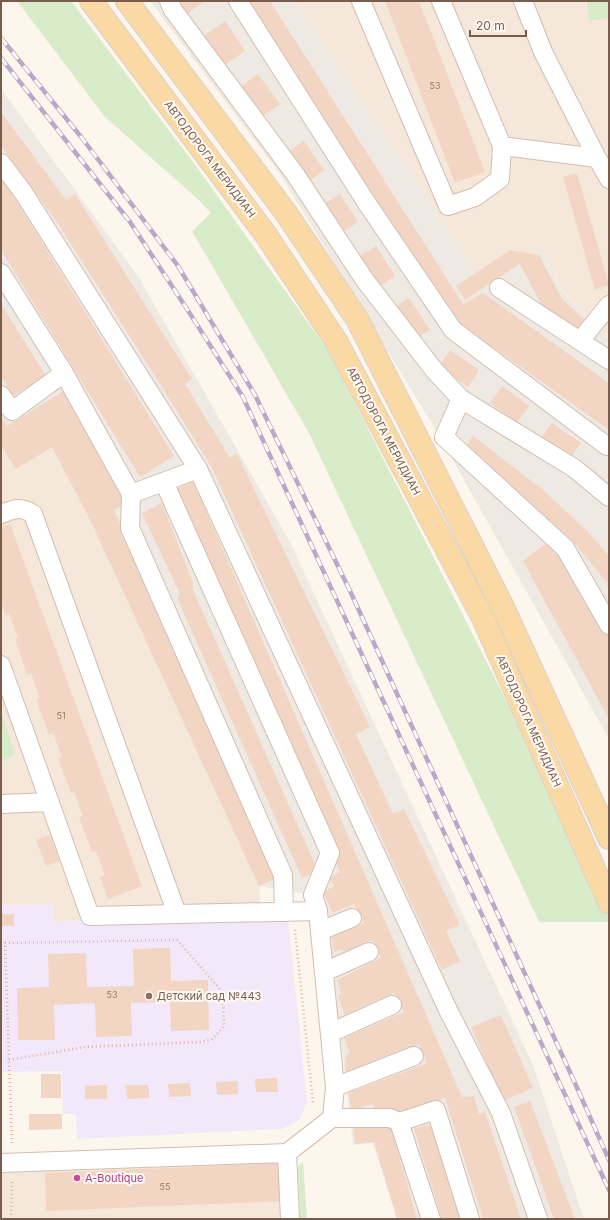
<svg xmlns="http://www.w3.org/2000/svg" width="610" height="1220" font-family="Inter,sans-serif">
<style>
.residential{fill:#f5e8da}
.industrial{fill:#efe9e4}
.education{fill:#f3e8fa}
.green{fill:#d8ecc9}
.building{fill:#f3d5c3}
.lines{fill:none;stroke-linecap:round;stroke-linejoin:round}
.minor-casing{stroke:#d1beb0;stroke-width:20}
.major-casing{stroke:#dad1cd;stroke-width:24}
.path{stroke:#d9b8a5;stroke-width:2.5;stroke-dasharray:1 3;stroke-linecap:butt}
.minor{stroke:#fff;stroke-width:18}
.major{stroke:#fbd9a5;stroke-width:22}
.rail-casing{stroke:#b9a8c9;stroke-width:4.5}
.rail{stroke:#fffaf3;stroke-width:3;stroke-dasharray:9;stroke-linecap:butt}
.education-dot{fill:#8d6e63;stroke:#fffaf3;stroke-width:1.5}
.hotel-dot{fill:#d1479c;stroke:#fffaf3;stroke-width:1.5}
.labels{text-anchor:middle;stroke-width:4;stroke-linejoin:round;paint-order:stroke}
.number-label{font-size:9px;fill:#987a6a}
.street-label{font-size:11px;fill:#7a5c4d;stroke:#fffaf3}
.education-label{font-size:11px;fill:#785e54;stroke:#fffaf3;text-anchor:start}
.hotel-label{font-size:11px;fill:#b23c85;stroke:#fffaf3;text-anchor:start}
</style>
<rect width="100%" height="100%" fill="#fdf6ec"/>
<g class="residential">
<path d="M295,1h290l4,20 20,-3v322l-20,-20 -27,-30 -20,-43 -61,38 -46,-76z"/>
<path d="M1,446l15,23 36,-22 39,75 168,364 2,33 -207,2 -2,-17 -51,1z"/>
<path d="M279,1163l3,56h-281v-49z"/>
</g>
<g class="industrial">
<path d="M150,1h145l140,208 46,76 61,-38 20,44 27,29 20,20v399l-169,-302 -160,-263z"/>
<path d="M1,89l137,187 152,266 243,523 51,154h-187l-24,-76 -20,2 -28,-248 -66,-11 -168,-364 -38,-75 -37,22 -15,-23z"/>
</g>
<path class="education" d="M53,904l1,17 234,-2 19,183 -7,17 -18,10 -205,10 -1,-25h-13l-1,-43 -61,1v-167z"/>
<g class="green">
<path d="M17,1h54l125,165 133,186 176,346 104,219v5h-70l-230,-489 -117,-202 19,-18 -12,-13 -94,-83z"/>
<path d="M586,1h23v17l-20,3z"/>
<path d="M1,711l14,43 -14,8z"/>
<path d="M303,1162l4,57h-7l-2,-53z"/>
</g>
<g class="building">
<path d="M179,1h26l-18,13z"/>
<path d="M244,1h26l193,303 20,-11 126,90v47l-151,-108z"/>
<path d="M385,1h34l66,171 -30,11z"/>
<path d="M225,21l20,30 -23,16 -20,-30z"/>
<path d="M258,74l22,30 -23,16 -22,-29z"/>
<path d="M1,112l65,88 9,-6 117,185 -7,5 45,74 7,-4 133,273 -14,7 37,80 11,-5 56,116 -14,6 14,30 -18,9 -230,-502 -45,-73 -112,-176 -54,-73z"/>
<path d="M304,141l20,29 -20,15 -21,-29z"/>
<path d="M577,173l32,112 -14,5 -32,-113z"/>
<path d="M1,176l173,280 -34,21 -139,-227z"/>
<path d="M340,194l18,28 -21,14 -18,-29z"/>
<path d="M376,246l19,30 -22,14 -20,-30z"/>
<path d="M510,250l29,5 23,44 24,22 -12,15 -30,-27 -24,-45 -55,36 -9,-14z"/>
<path d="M409,298l21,32 -15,9 -21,-31z"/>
<path d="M1,304l45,72 -33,20 -12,-20z"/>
<path d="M450,350l29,20 -11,17 -29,-20z"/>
<path d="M502,386l27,20 -12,17 -27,-20z"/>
<path d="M64,391l21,35 40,78 -11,6 163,368 -18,8 -168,-364 -39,-75 -36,22 -15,-23v-30l6,10z"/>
<path d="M552,423l29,20 -12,17 -29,-20z"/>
<path d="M473,436l69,53 45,42 22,25v29l-33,-40 -47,-44 -65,-53z"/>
<path d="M193,481l269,616 12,-1 5,18 6,-2 36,107h-38l-38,-121 -45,16 -3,-4 -21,3 -3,-9 -21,6 -4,-17 79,-30 -8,-19 -74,29 1,-18 4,-2 -6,-15 60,-26 -10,-19 -49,22 -7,-19 3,-2 -4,-14 44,-22 -9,-18 -29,12 -1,-3 -8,3 -2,-15 32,-14 -10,-19 -21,9 -10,-21 11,-6 -5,-8 11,-6 -164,-383z"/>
<path d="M162,503l31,80v7l125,281 -16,7 -125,-280 3,-4 -38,-81z"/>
<path d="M10,524l132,362 -34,13 -8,-22 5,-2 -9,-24 -4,1 -13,-35 4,-1 -9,-24 -3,1 -13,-35 4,-1 -9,-24 -4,2 -13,-36 4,-1 -9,-25 -4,2 -12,-36 3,-1 -9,-24 -3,2 -5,-14v-75z"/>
<path d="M548,542l26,29 35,67v81l-86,-158z"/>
<path d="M50,835l10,26 -14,5 -10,-26z"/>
<rect x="1" y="914" width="13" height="12"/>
<path d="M170,948l1,33 37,-1 1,50 -38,1 -1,-29 -39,1 1,33 -36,1 -1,-34 -41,2 1,35h-37l-1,-52 32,-1 -1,-33 38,-1 1,34 47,-1 -1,-37z"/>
<path d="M501,1015l32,73 -30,13 -32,-74z"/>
<rect x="41" y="1074" width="20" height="24"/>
<path d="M277,1078l1,14h-22l-1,-13z"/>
<path d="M238,1081v13l-21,1 -1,-13z"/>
<path d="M190,1083l1,13 -22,1 -1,-13z"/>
<path d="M107,1085v14h-22v-13z"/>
<path d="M126,1085h22l1,13 -22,1z"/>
<path d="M530,1101l45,118h-21l-40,-112z"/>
<path d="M29,1114h33v15l-33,1z"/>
<path d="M390,1124l27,95h-20l-23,-77 -19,2 -2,-19z"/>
<path d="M431,1124l30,95h-19l-28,-90z"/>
<path d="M284,1163l2,38 -240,10 -1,-38z"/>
</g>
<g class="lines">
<defs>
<g id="minor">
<path d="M169,1l4,9 122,164 69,105 70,91 27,29 113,69 35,29"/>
<path d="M238,1l128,201 87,128 154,116"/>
<path d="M361,1l87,205 27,-9 25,-18 2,-33"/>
<path d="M441,1l61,145 95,12 12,21"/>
<path d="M523,1l20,51 54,106"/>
<path d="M1,163l22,29 175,277 250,541 53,103 37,106"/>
<path d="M1,273l63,100 67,121 -1,34 153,347 1,37"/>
<path d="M499,288l110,72"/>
<path d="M580,341l29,-36"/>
<path d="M1,395l11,16 52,-38"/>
<path d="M461,399l-17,38 121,111 44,77"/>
<path d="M164,482l166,371 -17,42 5,16 17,176 -3,31"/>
<path d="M131,494l67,-25"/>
<path d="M1,514c14,-5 19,-8 32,0l144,400"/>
<path d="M1,665l89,251 228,-5"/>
<path d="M1,804l49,-2"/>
<path d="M320,931l32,-13"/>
<path d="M324,972l45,-20"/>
<path d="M330,1033l62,-28"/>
<path d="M335,1087l79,-31"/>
<path d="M399,1122l32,97"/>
<path d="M287,1153l45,-35h58l9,4 37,-12 34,109"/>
<path d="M1,1163l286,-10 3,66"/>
</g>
<g id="major">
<path d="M91,1l175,234 70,106 146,275 127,286"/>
<path d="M127,1l159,212 71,106 145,286 107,233"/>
</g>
</defs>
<use href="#minor" class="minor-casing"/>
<use href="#major" class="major-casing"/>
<g class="path">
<path d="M295,930l18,173"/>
<path d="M9,1060l75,-13 117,-5 11,-3 6,-6 6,-7 -1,-28 -4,-10 -42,-48 -172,3 7,202"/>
<path d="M11,1219l1,-39"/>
</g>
<use href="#minor" class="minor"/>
<use href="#major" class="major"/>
<defs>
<g id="rail">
<path d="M1,38l81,100 96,128 77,129 96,198 223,488 35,79"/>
<path d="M1,58l129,164 57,87 56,88 366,793"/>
</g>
</defs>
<use href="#rail" class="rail-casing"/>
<use href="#rail" class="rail"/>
</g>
<circle class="education-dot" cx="149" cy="996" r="4"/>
<circle class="hotel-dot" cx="77" cy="1178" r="4"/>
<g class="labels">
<g class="number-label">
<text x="435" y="89">53</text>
<text x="61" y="719">51</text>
<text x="112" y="998">53</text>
<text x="165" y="1190">55</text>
</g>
<g class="street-label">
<text transform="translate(210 159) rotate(53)" y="4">АВТОДОРОГА МЕРИДИАН</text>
<text transform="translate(384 431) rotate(62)" y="4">АВТОДОРОГА МЕРИДИАН</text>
<text transform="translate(529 721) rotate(66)" y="4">АВТОДОРОГА МЕРИДИАН</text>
</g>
<g class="education-label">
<text x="157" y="1000">Детский сад №443</text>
</g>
<g class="hotel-label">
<text x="85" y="1182">A-Boutique</text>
</g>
</g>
<rect width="610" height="1220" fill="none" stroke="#7a5c4d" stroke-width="4"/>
<path d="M470 30v6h56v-6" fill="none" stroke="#7a5c4d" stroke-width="2"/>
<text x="476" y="30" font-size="12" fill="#7a5c4d" stroke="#fffaf3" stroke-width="3" paint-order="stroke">20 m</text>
</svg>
